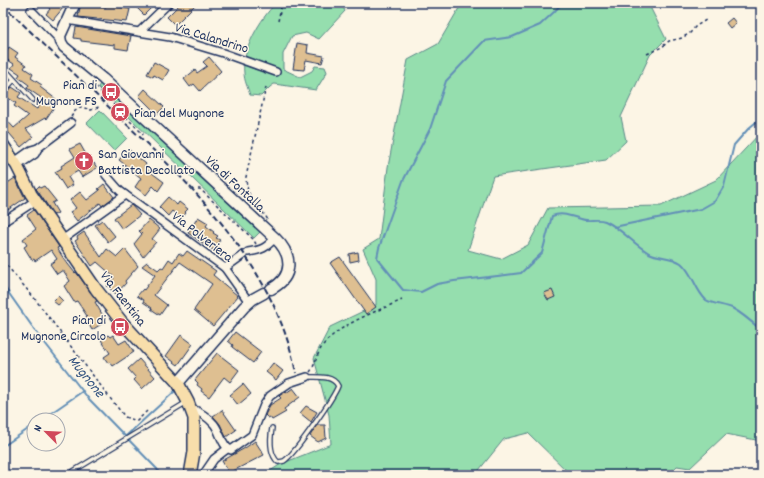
<svg xmlns="http://www.w3.org/2000/svg" width="764" height="478" font-family="Dekko,sans-serif">
<style>
.green{fill:#95deae;stroke:#588686}
.lines{fill:none;stroke-linecap:round;stroke-linejoin:round}
.stream{stroke:#628fb7;stroke-width:2}
.building{fill:#debf91;stroke:#1b2f5e}
.lane-casing{stroke:#1b2f5e;stroke-width:6}
.street-casing{stroke:#1b2f5e;stroke-width:10}
.secondary-casing{stroke:#1b2f5e;stroke-width:13}
.primary-casing{stroke:#1b2f5e;stroke-width:14}
.path{stroke:#1b2f5e;stroke-width:1.5;stroke-dasharray:3 3;stroke-linecap:butt}
.lane{stroke:#fcf5e5;stroke-width:3.5}
.street{stroke:#fcf5e5;stroke-width:7}
.secondary{stroke:#fcf5e5;stroke-width:10}
.primary{stroke:#f8deab;stroke-width:11}
.rail{stroke:#1b2f5e;stroke-width:2;stroke-dasharray:6 3;stroke-linecap:butt}
.labels{text-anchor:middle;stroke-width:3;stroke-linejoin:round;paint-order:stroke}
.street-label{font-size:14px;fill:#1b2f5e;stroke:#fcf5e5}
.poi-label{font-size:14px;fill:#1b2f5e;stroke:#fcf5e5;text-anchor:end}
.water-label{font-size:15px;font-style:italic;fill:#385783;stroke:#fcf5e5}
</style>
<rect width="100%" height="100%" fill="#fcf5e5"/>
<filter id="ink" filterUnits="userSpaceOnUse"><feTurbulence type="fractalNoise" baseFrequency=".025" numOctaves="2"/><feDisplacementMap in="SourceGraphic" scale="8" xChannelSelector="R" yChannelSelector="G"/><feConvolveMatrix kernelMatrix="1 2 1 2 8 2 1 2 1" color-interpolation-filters="sRGB"/></filter>
<g filter="url(#ink)">
<g class="green">
<path d="M276,3h59l8,4 2,4 -26,28 -13,-6 -14,3 -9,18v15l17,8 12,-6 3,-5 10,1 2,5 -11,18 -42,-6 -4,3 -9,9 -11,-1c-2,-7 -6,-15 -6,-22 -3,-22 17,-55 32,-70z"/>
<path d="M462,3h186l18,36 -16,16 -29,62 5,24 -20,19 -113,16 -25,74 33,9 27,-14 20,-37 113,-2 55,-26 45,-48v309l-35,-7 -36,34 -13,-2 -9,9h-97l-43,-42 -24,6 -29,36h-211l17,-11 50,-20 -2,-29 -15,-57 16,-31 46,-22v-26l-13,-30 16,-10 9,-72 20,-107 30,-16z"/>
<path d="M100,84l11,8 150,139 -7,7 -156,-151z"/>
<path d="M100,110l27,28 -13,13 -27,-28z"/>
</g>
<g class="lines">
<g class="stream">
<path d="M562,3l-8,9 -14,13 -28,12 -28,4 -38,40 -16,48 -27,52 -24,67 -2,10 26,32 18,2 16,-8 17,-3 52,-6 15,-2 21,-20 10,-37c10,-4 18,0 29,3 7,3 16,-1 24,2 16,7 28,23 44,32 10,5 22,3 32,10 12,10 14,27 25,37 6,4 19,5 26,8 11,6 20,14 29,22"/>
<path d="M614,227l87,-18 14,-8 9,-15 10,-41 15,-17 12,-10"/>
<path d="M3,285l31,44 54,69 69,71 3,6"/>
<path d="M41,420l42,-29"/>
<path d="M126,436l49,-45"/>
<path d="M3,444l2,1 29,-20"/>
</g>
</g>
<g class="building">
<path d="M44,3h14l5,5 -10,12 -7,-6 4,-5z"/>
<path d="M81,3l25,4 1,-4h2l9,1v3l12,2 -3,13 -49,-5z"/>
<path d="M138,3h18l-12,12 -9,-9z"/>
<path d="M181,3h16l-22,22 -8,-8z"/>
<path d="M732,18l4,5 -6,5 -4,-5z"/>
<path d="M76,27l55,9 -3,14 -13,-2v-3l-34,-4v-2l-7,-1z"/>
<path d="M297,43l11,2 -1,8 17,3 -2,7 -16,-3 -2,10 -11,-1z"/>
<path d="M9,47l9,6 -3,4 11,8 -2,3 9,6 -2,4 11,7 -2,2 17,13 -4,7h1l-8,12 -1,-1 -19,11 7,8 -12,10 -18,-21v-10l11,12 14,-12 -14,-10 2,-3 -11,-7 7,-9 9,6 -3,4 19,12 7,-9 -17,-12 2,-3 -11,-8 2,-3 -9,-6 3,-4 -11,-7z"/>
<path d="M209,57l12,14 -21,20 -6,-7 -4,3 -6,-8 11,-9 2,3 10,-7 -4,-4z"/>
<path d="M154,62l15,8 -6,10 -9,-5 -1,2 -6,-3z"/>
<path d="M145,89l19,18 -7,7 -18,-18z"/>
<path d="M80,144l12,21 2,-2 3,5 -15,9 -4,-6 -10,6 5,8 -7,4 -11,-17 7,-4 -1,-2 14,-9 -5,-8z"/>
<path d="M128,149l18,15 -2,3 20,15 -6,9 -5,-5 -7,9 -11,-8 6,-9 -22,-18z"/>
<path d="M15,178l10,20 -17,12 -5,-10 2,-1 -2,-3v-10z"/>
<path d="M104,184l10,13 -12,9 -2,-3 -23,18 -7,-9 6,-4 -6,-8 10,-8 7,8 13,-10 -2,-1z"/>
<path d="M39,186l1,2 4,-2 12,15 -4,2 6,10 -4,2 -17,-25 -1,-1z"/>
<path d="M168,197l9,8 2,-3 9,7 -3,3 1,1 -5,6 -9,-8 -4,5 -9,-9z"/>
<path d="M131,205l9,10 -18,14 -8,-11z"/>
<path d="M34,210l25,37 -2,1 7,11 11,14 1,-1 21,29 -2,1 11,19 -14,9 -7,-12 2,-2 -10,-15 -3,1 -10,-16 6,-5 -7,-11 -6,4 -7,-10 7,-5 -6,-9 -16,11 -1,-2 -2,1 -8,-13 3,-2 -4,-6 13,-10 -9,-14z"/>
<path d="M198,217l10,6 -2,3 8,6 -1,1 5,3 -2,2 4,2 -7,10 -25,-17z"/>
<path d="M102,220l13,16 -7,6 -13,-17z"/>
<path d="M149,220l11,9 -8,10 4,3 -13,15 -9,-13 8,-10 -3,-3z"/>
<path d="M84,232l17,25 6,-8 10,8 8,-8 13,17 -13,15 1,2 -10,11 -9,-8 7,-8 -1,-2 -16,-14 -5,4 -17,-25 3,-2 -1,-2z"/>
<path d="M187,251l29,20 -3,4 25,21 -25,30 -19,-16 18,-26 -32,-22 -26,33 13,10 -7,10 -9,-6 1,-1 -9,-6 1,-2 -7,-4 6,-7 1,1 11,-15 -13,-9 5,-4 11,8 3,-3 2,1 6,-9 4,3 6,-9 4,3z"/>
<path d="M358,252l1,8 -9,2 -1,-8z"/>
<path d="M340,257l36,50 -10,7 -36,-51z"/>
<path d="M552,290l3,7 -7,3 -4,-7z"/>
<path d="M58,296l5,5 -5,4 -5,-4z"/>
<path d="M235,332l26,20 -8,11 -21,-16 1,-2 -5,-4z"/>
<path d="M108,335l2,2 3,-2 6,9 7,-4 8,12 -21,14 -3,-4 -2,1 -4,-6 6,-4 -9,-13z"/>
<path d="M181,335l12,9 -15,21 -12,-9z"/>
<path d="M217,353l22,17 -9,12 -6,-5 -15,20 -8,-6 1,-2 -5,-4 1,-2 -3,-3z"/>
<path d="M139,359l16,18 -13,12 -8,-9 2,-2 -8,-9z"/>
<path d="M273,363l10,8 -7,9 -10,-8z"/>
<path d="M243,384l8,10 -13,11 -8,-10z"/>
<path d="M293,388l7,9 -16,12 2,3 -14,8 -2,-3 -2,1 -3,-3 5,-10 11,-7 -2,-2 6,-4 1,1z"/>
<path d="M306,406l11,6 -6,10 -11,-9z"/>
<path d="M222,410l14,20 -10,7 -6,-13 -7,-8z"/>
<path d="M317,425h8l1,13 -8,4 -8,-6z"/>
<path d="M255,441l9,14 -35,18 -7,-12 23,-13z"/>
</g>
<g class="lines">
<defs>
<g id="lane">
<path d="M3,67l30,33"/>
<path d="M3,92l11,-12"/>
<path d="M272,428c-2,12 -3,26 6,34 1,0 6,-1 6,-1 11,-7 50,-64 54,-75 -5,-11 -21,-9 -31,-9"/>
<path d="M67,475l120,-73"/>
</g>
<g id="street">
<path d="M31,10l29,30"/>
<path d="M67,20l72,12 30,-29"/>
<path d="M139,32l31,5 53,16 53,19"/>
<path d="M14,162l17,-12 7,-2"/>
<path d="M17,166l18,-12 3,-6 33,-25"/>
<path d="M106,175l14,16 105,77 24,34"/>
<path d="M3,222l32,-21"/>
<path d="M62,240l63,-45"/>
<path d="M248,252c14,-2 18,-4 27,-14"/>
<path d="M225,268l18,-13"/>
<path d="M191,408c9,4 17,9 23,16 6,7 8,23 17,26l21,-15 12,-30 6,-9 19,-13 18,-6"/>
<path d="M203,475l11,-16 13,-10"/>
</g>
<g id="secondary">
<path d="M75,3l-15,33 1,6 3,5 39,32 172,159c18,17 19,39 -4,51"/>
<path d="M178,383l66,-76 9,-8 11,-6"/>
</g>
<path id="primary" d="M3,145l14,21 14,28 65,95 26,33 56,61 10,19 6,16v34l-4,23"/>
</defs>
<use href="#lane" class="lane-casing"/>
<use href="#street" class="street-casing"/>
<use href="#secondary" class="secondary-casing"/>
<use href="#primary" class="primary-casing"/>
<g class="path">
<path d="M278,21l4,-18"/>
<path d="M647,54l15,-7 7,-6 13,-3 8,-5 6,-7 10,-6"/>
<path d="M96,87l47,47 -1,1"/>
<path d="M266,87l-20,90c1,25 11,25 22,43"/>
<path d="M71,117l4,-6 6,-4 10,3 10,-4"/>
<path d="M198,189h2l53,50 3,5"/>
<path d="M3,261l32,38 75,99 15,19 12,4 10,-10"/>
<path d="M310,372c6,-8 7,-20 14,-28 17,-21 54,-33 78,-44"/>
</g>
<use href="#lane" class="lane"/>
<use href="#street" class="street"/>
<use href="#secondary" class="secondary"/>
<use href="#primary" class="primary"/>
<path class="rail" d="M3,5l169,163c57,58 108,124 124,205"/>
</g>
</g>
<defs>
<symbol id="bus-disc" viewBox="-11 -11 22 22"><circle r="9.5" fill="#d1495b" stroke="#fcf5e5"/><path d="M-5-6H5V4H4V6H2V4H-2V6H-4V4H-5ZM-3.5-4V0h7V-4ZM-3.5 1.2v1.5H-2V1.2ZM2 1.2v1.5H3.5V1.2Z" fill="#fff"/></symbol>
<symbol id="station-disc" viewBox="-11 -11 22 22"><circle r="9.5" fill="#d1495b" stroke="#fcf5e5"/><path d="M-3-6H3Q5-6 5-4V2Q5 4 3 4L4.5 6H3L1.5 4h-3L-3 6H-4.5L-3 4Q-5 4-5 2V-4Q-5-6-3-6ZM-3.5-4v3h7v-3ZM-3.5 1v1.5H-2V1ZM2 1v1.5H3.5V1Z" fill="#fff"/></symbol>
<symbol id="church-disc" viewBox="-11 -11 22 22"><circle r="9.5" fill="#d1495b" stroke="#fcf5e5"/><path d="M-1.2-6h2.4v3.5h3.3v2.4h-3.3V6h-2.4V-.1h-3.3v-2.4h3.3Z" fill="#fff"/></symbol>
</defs>
<g fill-rule="evenodd">
<use href="#bus-disc" x="100" y="81" width="22" height="22"/>
<use href="#station-disc" x="109" y="101" width="22" height="22"/>
<use href="#church-disc" x="73" y="150" width="22" height="22"/>
<use href="#bus-disc" x="109" y="316" width="22" height="22"/>
</g>
<g class="labels">
<g class="street-label">
<text transform="translate(212 37) rotate(17)" y="5">Via Calandrino</text>
<text transform="translate(236 183) rotate(43)" y="5">Via di Fontalla</text>
<text transform="translate(203 236) rotate(38)" y="5">Via Polveriera</text>
<text transform="translate(124 298) rotate(52)" y="5">Via Faentina</text>
</g>
<g class="poi-label">
<text x="97" y="89">Pian di<tspan x="97" dy="16">Mugnone FS</tspan></text>
<text x="134" y="117" text-anchor="start">Pian del Mugnone</text>
<text x="98" y="158" text-anchor="start">San Giovanni<tspan x="98" dy="16">Battista Decollato</tspan></text>
<text x="106" y="324">Pian di<tspan x="106" dy="16">Mugnone Circolo</tspan></text>
</g>
<g class="water-label">
<text transform="translate(87 376) rotate(51)" y="5">Mugnone</text>
</g>
</g>
<rect width="764" height="478" fill="none" stroke="#fcf5e5" stroke-width="16"/>
<rect x="8" y="8" width="748" height="462" fill="none" stroke="#1b2f5e" stroke-width="1.5" filter="url(#ink)"/>
<g transform="translate(46 432) rotate(294)"><circle r="19" fill="#fcf5e5" stroke="#a2a6af"/>
<path d="M0-3L7 15L0 10L-7 15Z" fill="#d1495b"/>
<text y="-6" font-size="11" font-weight="bold" text-anchor="middle" fill="#1b2f5e">N</text>
</g>
</svg>
